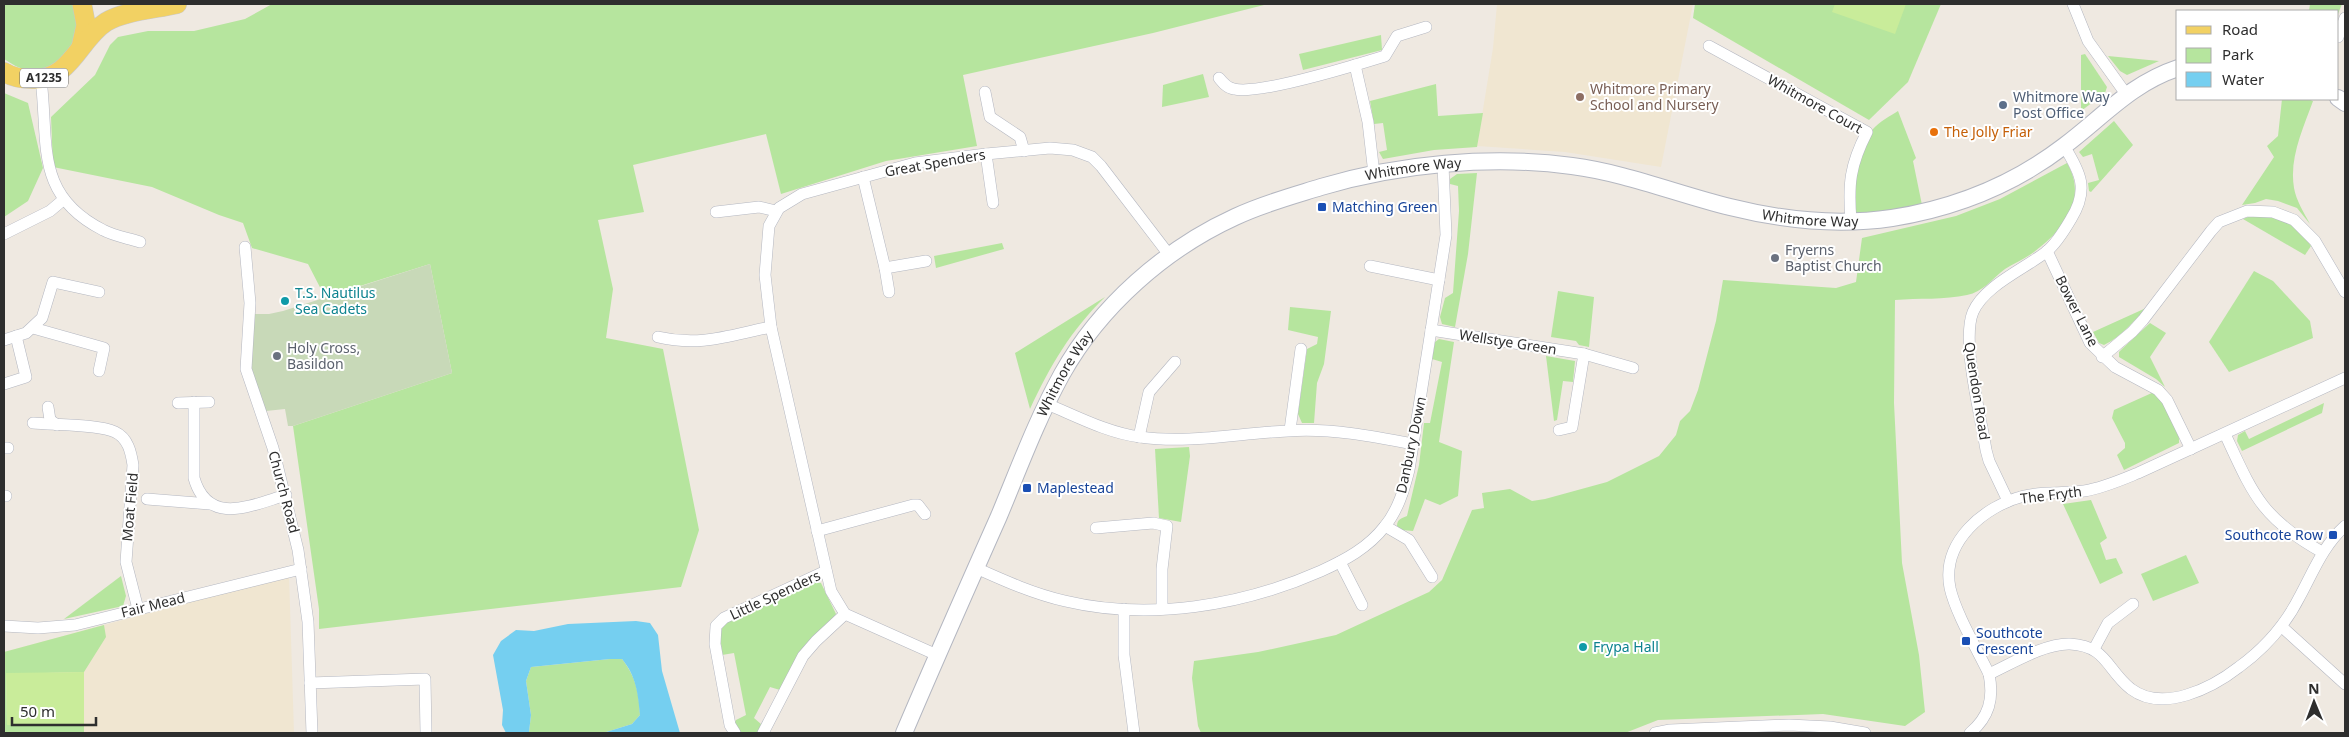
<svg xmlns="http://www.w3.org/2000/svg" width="2349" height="737" font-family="'Noto Sans',sans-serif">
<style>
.education{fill:#f0e6d1}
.green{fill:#b6e59e}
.cemetery{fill:#c8d9b8}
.pitch{fill:#c9ec9a}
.water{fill:#75cff0}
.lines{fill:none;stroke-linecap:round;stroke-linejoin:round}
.street-casing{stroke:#b4b7c1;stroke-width:12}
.secondary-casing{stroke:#b4b7c1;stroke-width:18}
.primary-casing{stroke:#c9c9c9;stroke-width:20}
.street{stroke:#fff;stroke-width:11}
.secondary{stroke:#fff;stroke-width:16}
.primary{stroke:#f2d163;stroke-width:19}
.education-dot{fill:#8d6e63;stroke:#fff;stroke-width:2}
.service-dot{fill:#5c6f8a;stroke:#fff;stroke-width:2}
.food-dot{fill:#e8710a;stroke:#fff;stroke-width:2}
.transit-dot{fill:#1a4fb4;stroke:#fff;stroke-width:2}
.worship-dot{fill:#6b7280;stroke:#fff;stroke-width:2}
.culture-dot{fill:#0f9aa8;stroke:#fff;stroke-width:2}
.labels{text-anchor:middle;stroke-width:4;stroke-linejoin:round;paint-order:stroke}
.shield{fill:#fff;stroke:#6d6d6d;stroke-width:1}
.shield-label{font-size:12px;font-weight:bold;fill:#2e2e2e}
.education-label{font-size:14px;fill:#785e54;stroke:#fff;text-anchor:start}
.service-label{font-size:14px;fill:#4e5e75;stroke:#fff;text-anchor:start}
.street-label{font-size:14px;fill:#2e2e2e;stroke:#fff}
.food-label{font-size:14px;fill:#c56008;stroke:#fff;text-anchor:start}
.transit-label{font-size:14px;fill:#164399;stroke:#fff;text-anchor:start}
.worship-label{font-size:14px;fill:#5b616d;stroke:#fff;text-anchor:start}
.culture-label{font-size:14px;fill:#0d838f;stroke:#fff;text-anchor:start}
</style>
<rect width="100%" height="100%" fill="#efe9e1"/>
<g class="education">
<path d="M1497,4h196l-32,163 -96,-15 -88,-6 16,-98z"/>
<path d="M289,575l5,158h-290v-81z"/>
</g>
<g class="green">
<path d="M4,4h68c8,13 7,35 -2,48 -3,6 -20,16 -26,18 -15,4 -28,-3 -40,-11z"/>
<path d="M272,4h996l-115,29 -190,42 14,71 -91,15 -105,33 -15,-60 -133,31 11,47 -46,8 15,69 -7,49 57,11 36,181 -18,57 -362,42v-20l-26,-183 159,-53 -22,-109 -105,33 -17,-33 -56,-16 -9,-25 -24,-8 -67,-28 -99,-20 -2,-50 44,-42 15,-30 8,-8 30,-6h46l51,-12z"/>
<path d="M1695,4h246l-33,78 -39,38 -176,-102z"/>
<path d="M2310,4h32l-4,10v-3h-29z"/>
<path d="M1381,35l1,15 -79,20 -4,-16z"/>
<path d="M2085,54l22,33 -2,6 -24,18v-56z"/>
<path d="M2108,56l51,5 -32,14 -7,-4z"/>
<path d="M1203,74l6,23 -47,10 1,-22z"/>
<path d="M1436,84l2,32 45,-3 -6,34 -43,3 -51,9 -4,-7 8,-2 -4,-27 -9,1 -4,-23z"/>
<path d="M4,93l24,10 15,65 -15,33 -24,16z"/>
<path d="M2282,99h26l5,2c-10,28 -24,57 -19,87 2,12 10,25 16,36l-13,-16 -19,-7 -12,-2 -11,4 -13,2 32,-48 -7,-11 11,-10z"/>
<path d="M1898,111l18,47 -3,3 9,44 -68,10c1,-29 -2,-63 19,-86 6,-7 17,-13 25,-18z"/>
<path d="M2114,121l19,24 -42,47 -2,-1 -1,-8 11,-3 -7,-26 -9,3 -4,-5z"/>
<path d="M2067,163c21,36 -3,67 -33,89 -9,7 -20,11 -29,17 -13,10 -22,23 -38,26 -22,5 -49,3 -72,5l-1,103 8,160 17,92 6,57 -20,14 -82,-12 -165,6 -33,13h-424l-3,-7 -6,-48 2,-17 64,-9 78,-17 93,-43 13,-12 30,-70 12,-2 -2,-15 28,-4 22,12 13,-2 62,-17 52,-26 17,-21 4,-14 10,-10 8,-21 18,-69 7,-41 113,8 20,-6 6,-44 94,-22 44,-17z"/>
<path d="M1477,173l-9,81 -13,73 -13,-3 -2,-7 5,-19 8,-5 6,-82 -1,-25 -8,-2v-5l7,-5z"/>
<path d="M2253,215c27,1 43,8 58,31l-6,9 -62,-36z"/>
<path d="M1002,243l2,6 -68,19 -2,-12z"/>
<path d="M2254,271l19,10 37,40 3,17 -84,34 -20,-30z"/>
<path d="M1558,291l36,6 -5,50 -10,-2 -3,-4 -25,-4z"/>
<path d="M1105,297c-34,33 -55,69 -75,112l-15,-56z"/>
<path d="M1290,307l41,4 -7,53 -7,19 -3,40h-12l-4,-9 9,-65 10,-5 1,-7 -30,-7z"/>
<path d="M2146,308c-13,14 -24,28 -42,37l-5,-2 -6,-11z"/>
<path d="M2150,323l16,10 -16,24 15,30 -9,-8 -37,-22v-5l4,-4z"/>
<path d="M1439,339l15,3 -15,100 23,9 -4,45 -18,9 -15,-6 -12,32 -11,-1 -5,-4c0,-7 5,-8 10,-10l12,-51 5,-42h6l12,-61 -10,-3 3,-17z"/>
<path d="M1546,356l29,5 -2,21 -10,-1 -6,39 -3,1z"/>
<path d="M2154,392c10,12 27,35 25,51l-55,27 -7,-15 8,-7v-5l-13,-25 2,-8z"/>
<path d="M2324,403l-2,10 -80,38 -5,-10 1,-6 7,-4 4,8z"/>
<path d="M1189,447l1,9 -9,66 -22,-4 -4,-69z"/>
<path d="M2091,500l16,38 -7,5 6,17 10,-2 7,15 -23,11 -37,-80z"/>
<path d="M2186,555l13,28 -46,18 -12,-27z"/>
<path d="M121,576l5,20 -3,10 -59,13z"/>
<path d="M817,582l4,1 15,31 -56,76 -10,-3 -16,31 7,6 -3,9h-18l-6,-9 2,-4 10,-5 -12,-62 -12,2 -2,-24 8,-10z"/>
<path d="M104,625l2,12 -22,35 -78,2 1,51 77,-1v9h-80v-81z"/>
<path d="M610,659h12c14,18 17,34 18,56l-8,9 -29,9 -74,-1 2,-17 -5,-34 5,-14z"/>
</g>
<path class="cemetery" d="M430,264l22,109 -159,53h-5l-3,-17 -19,2c-22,-26 -14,-66 -13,-97h16l14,-3z"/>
<g class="pitch">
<path d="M1835,4h71l-11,30 -63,-22z"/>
<path d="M84,672v52l-77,1 -1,-52z"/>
</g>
<path class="water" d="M636,621l14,2 8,12 4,36 18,62h-77l29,-9 8,-9c-2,-22 -4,-39 -18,-56h-12l-79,8 -5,14 5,34 -2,17 -23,1 -4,-8 1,-15 -10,-55 8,-14 15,-11 18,1 34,-7z"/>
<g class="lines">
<defs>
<g id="street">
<path d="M2073,4l15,37 38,53"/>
<path d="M2338,37l7,-19"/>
<path d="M1709,46l158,86c-17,33 -19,52 -16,89"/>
<path d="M1355,65l13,57 6,52"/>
<path d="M1219,78c4,5 8,10 15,11 25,6 122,-24 151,-33l12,-20 29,-9"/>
<path d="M41,79c8,65 -7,116 62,151 11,6 25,8 37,12"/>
<path d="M985,92l5,25 30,20 4,14"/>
<path d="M986,154l7,49"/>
<path d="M863,177l22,91"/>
<path d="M716,212l43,-5 17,4"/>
<path d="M4,234l46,-23 13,-11"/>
<path d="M245,247l5,56 -4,66 27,79 25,102 10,72 4,111"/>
<path d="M2047,251l43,92 25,24 43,23 9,10 24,49"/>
<path d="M1370,266l69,14"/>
<path d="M889,292l-4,-24 41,-7"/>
<path d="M33,328l71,20 -5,23"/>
<path d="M1431,330l153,24 49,14"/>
<path d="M658,337c43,10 72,-2 113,-10"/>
<path d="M4,340l22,-7 16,-15 11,-36 46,10"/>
<path d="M2102,357l30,-25 11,-12 68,-89 8,-9 28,-11 26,1 21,8 21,21 30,51"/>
<path d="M4,384l22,-7 -10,-41"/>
<path d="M194,402v76c14,49 58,27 92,17"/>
<path d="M178,403l31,-1"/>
<path d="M1047,404c29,12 61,29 93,33 49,7 99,-4 148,-6 42,-3 84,5 125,13"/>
<path d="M48,407l2,13 7,5"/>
<path d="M33,423c20,2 65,1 82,9 13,6 16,20 18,33l-7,97 12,47"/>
<path d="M1290,430l11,-81"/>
<path d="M1559,430l13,-3 12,-73"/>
<path d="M2225,434c28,60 36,84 97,118"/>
<path d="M1139,437l10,-45 26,-30"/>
<path d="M4,448h4"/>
<path d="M4,496h2"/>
<path d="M147,499l63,5"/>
<path d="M2008,501l-19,-40 -3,-11c-5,-33 -25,-109 -13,-138 11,-26 51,-43 73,-60 10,-8 18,-21 25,-33 18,-29 10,-46 -7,-73"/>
<path d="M1385,526l24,14 23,37"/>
<path d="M1096,528l57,-5 14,3 -5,43v40"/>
<path d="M817,531l96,-26h5l7,9"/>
<path d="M1340,562l22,43"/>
<path d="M976,568c29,13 58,26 89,33 84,20 177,5 256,-30 24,-11 47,-23 64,-45 13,-16 19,-36 24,-56l37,-235 -3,-70"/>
<path d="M1124,609v46l10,78"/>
<path d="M4,626l34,2 37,-3 226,-56"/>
<path d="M2282,627l63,57"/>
<path d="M2094,649l14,-26 25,-19"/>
<path d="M937,655l-92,-41 -14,-23 -60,-264 -6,-52 4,-49 10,-18 23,-14 113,-31 71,-9 64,-6 23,2 19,7 9,9 69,90"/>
<path d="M1989,674c22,-10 56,-31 81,-30 37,2 36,25 61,45 32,24 81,-1 108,-22 26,-19 47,-43 61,-71 14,-26 23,-50 45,-70"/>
<path d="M310,683l115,-4 1,54"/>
<path d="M735,733l-5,-8 -15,-81 1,-18 8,-8 102,-47"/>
<path d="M763,733l40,-77 13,-15 29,-27"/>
<path d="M1655,733l15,-3 119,-5 41,2 35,6"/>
<path d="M1970,733c19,-16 24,-34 19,-59 -12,-25 -33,-60 -39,-86 -9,-46 34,-82 74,-92 19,-5 40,-2 60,-5 19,-3 37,-11 54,-18l207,-95"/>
</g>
<g id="secondary">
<path d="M2338,98l7,5"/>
<path id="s1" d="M904,733c31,-73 63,-145 95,-217 20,-48 38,-97 63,-142 38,-68 103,-125 173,-157 27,-13 57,-21 86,-30 77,-23 170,-32 251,-21 54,7 105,28 158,41 52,13 108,19 162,11 63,-10 121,-33 172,-72 39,-29 66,-62 114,-78"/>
</g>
<g id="primary">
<path d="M81,47l5,-22 -4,-21"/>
<path d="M4,72c9,6 19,7 29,7 38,1 46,-40 73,-57 18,-11 50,-13 71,-18"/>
</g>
</defs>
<use href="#street" class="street-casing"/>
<use href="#secondary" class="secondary-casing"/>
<use href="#primary" class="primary-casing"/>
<use href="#street" class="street"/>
<use href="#secondary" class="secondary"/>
<use href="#primary" class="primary"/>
</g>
<circle class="education-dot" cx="1580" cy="97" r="5"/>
<circle class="service-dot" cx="2003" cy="105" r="5"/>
<circle class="food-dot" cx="1934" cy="132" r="5"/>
<g class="transit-dot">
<rect x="1317" y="202" width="10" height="10" rx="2.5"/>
<rect x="1022" y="483" width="10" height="10" rx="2.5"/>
<rect x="2328" y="530" width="10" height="10" rx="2.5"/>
<rect x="1961" y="636" width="10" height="10" rx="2.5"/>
</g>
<g class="worship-dot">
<circle cx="1775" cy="258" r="5"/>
<circle cx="277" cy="356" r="5"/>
</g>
<g class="culture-dot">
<circle cx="285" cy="301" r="5"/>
<circle cx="1583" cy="647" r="5"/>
</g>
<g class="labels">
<rect class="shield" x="20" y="68.5" width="48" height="19" rx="4"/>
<g class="shield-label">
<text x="44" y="82">A1235</text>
</g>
<g class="education-label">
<text x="1590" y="94">Whitmore Primary<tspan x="1590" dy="16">School and Nursery</tspan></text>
</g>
<g class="service-label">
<text x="2013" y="102">Whitmore Way<tspan x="2013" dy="16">Post Office</tspan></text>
</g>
<g class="street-label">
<text transform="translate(1815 104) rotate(29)" y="5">Whitmore Court</text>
<text transform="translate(935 163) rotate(-10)" y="5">Great Spenders</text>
<text dy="5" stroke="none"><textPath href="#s1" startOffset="815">Whitmore Way</textPath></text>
<text dy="5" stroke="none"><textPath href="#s1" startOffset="1219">Whitmore Way</textPath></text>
<text transform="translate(2077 311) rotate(63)" y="5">Bower Lane</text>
<text transform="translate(1508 342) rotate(9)" y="5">Wellstye Green</text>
<text dy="5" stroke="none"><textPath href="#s1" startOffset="394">Whitmore Way</textPath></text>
<text transform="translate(1977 391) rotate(81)" y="5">Quendon Road</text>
<text transform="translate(1411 445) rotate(-78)" y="5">Danbury Down</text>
<text transform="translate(284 492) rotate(75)" y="5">Church Road</text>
<text transform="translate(2051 495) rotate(-7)" y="5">The Fryth</text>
<text transform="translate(130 507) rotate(-85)" y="5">Moat Field</text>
<text transform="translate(775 595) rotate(-25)" y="5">Little Spenders</text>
<text transform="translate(153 605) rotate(-14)" y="5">Fair Mead</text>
</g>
<g class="food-label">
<text x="1944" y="137">The Jolly Friar</text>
</g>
<g class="transit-label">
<text x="1332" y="212">Matching Green</text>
<text x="1037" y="493">Maplestead</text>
<text x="2323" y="540" text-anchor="end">Southcote Row</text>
<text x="1976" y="638">Southcote<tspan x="1976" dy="16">Crescent</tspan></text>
</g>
<g class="worship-label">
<text x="1785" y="255">Fryerns<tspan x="1785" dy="16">Baptist Church</tspan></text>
<text x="287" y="353">Holy Cross,<tspan x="287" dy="16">Basildon</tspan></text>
</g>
<g class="culture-label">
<text x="295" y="298">T.S. Nautilus<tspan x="295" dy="16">Sea Cadets</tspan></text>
<text x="1593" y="652">Frypa Hall</text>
</g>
</g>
<rect width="2349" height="737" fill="none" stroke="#2e2e2e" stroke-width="10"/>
<rect x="2176" y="10" width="162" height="90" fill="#ffffff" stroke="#ababab"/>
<rect x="2186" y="26" width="25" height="8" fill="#f2d163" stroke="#ababab"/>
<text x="2222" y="35" font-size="15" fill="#2e2e2e">Road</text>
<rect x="2186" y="48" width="25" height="15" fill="#b6e59e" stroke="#ababab"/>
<text x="2222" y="60" font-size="15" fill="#2e2e2e">Park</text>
<rect x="2186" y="72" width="25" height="15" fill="#75cff0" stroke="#ababab"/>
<text x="2222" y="85" font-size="15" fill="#2e2e2e">Water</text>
<g transform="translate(2314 702) rotate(359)" stroke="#ffffff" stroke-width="4" paint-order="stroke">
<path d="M0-4L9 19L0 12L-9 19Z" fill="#2e2e2e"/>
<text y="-8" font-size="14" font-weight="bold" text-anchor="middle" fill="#2e2e2e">N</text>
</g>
<path d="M12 717v8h84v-8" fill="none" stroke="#2e2e2e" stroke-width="2.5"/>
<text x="20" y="717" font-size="15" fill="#2e2e2e" stroke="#ffffff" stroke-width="4" paint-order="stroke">50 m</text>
</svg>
